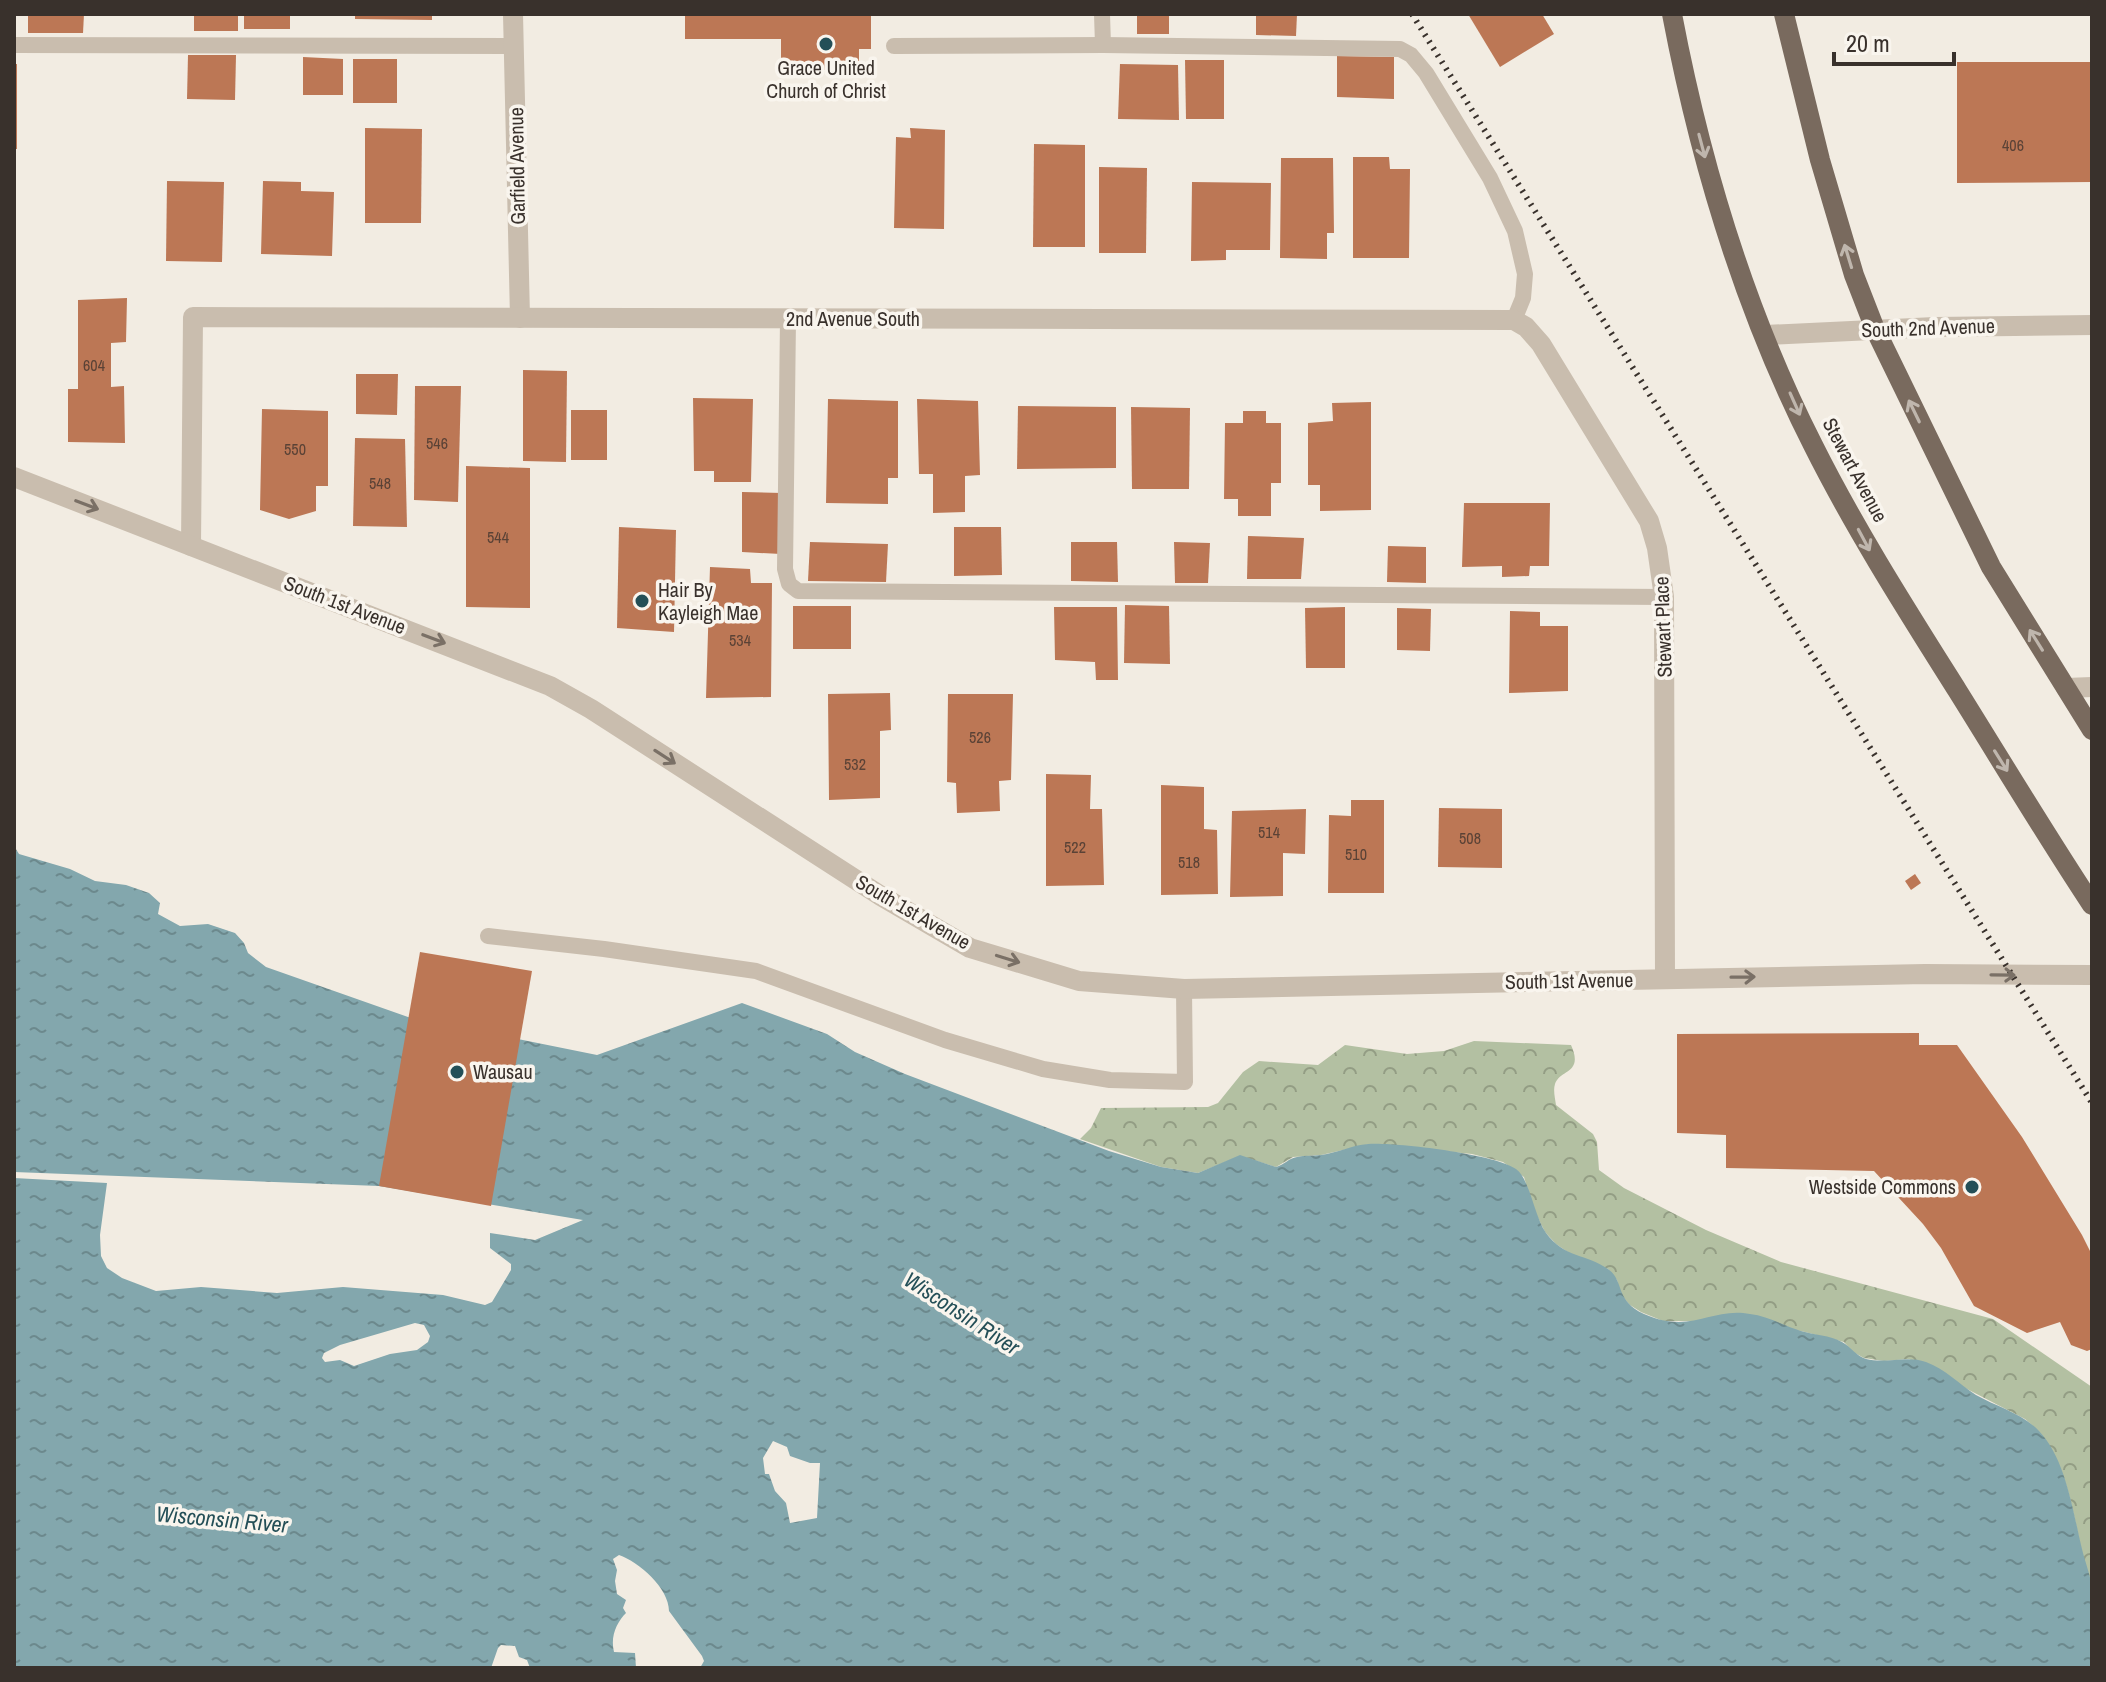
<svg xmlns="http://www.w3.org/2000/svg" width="2106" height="1682" font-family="'Archivo Narrow',sans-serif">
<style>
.forest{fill:url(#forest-crowns)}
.water{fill:url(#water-ripples);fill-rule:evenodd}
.building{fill:#bc7755}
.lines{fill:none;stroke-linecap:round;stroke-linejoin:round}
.service{stroke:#c9bdae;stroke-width:16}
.minor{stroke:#c9bdae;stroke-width:20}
.tertiary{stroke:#c9bdae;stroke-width:20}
.primary{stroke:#796a5e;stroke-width:20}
.rail{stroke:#39312c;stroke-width:6;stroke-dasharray:2 6;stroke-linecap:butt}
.oneway{stroke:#bfb6ad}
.oneway2{stroke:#7a7066}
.poi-dot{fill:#244f57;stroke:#f9f5ee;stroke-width:3}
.labels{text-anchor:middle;stroke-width:7;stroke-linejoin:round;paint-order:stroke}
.number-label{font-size:16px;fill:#5a4236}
.poi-label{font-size:20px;fill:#39312c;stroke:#f9f5ee;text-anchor:start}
.street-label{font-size:20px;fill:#39312c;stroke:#f9f5ee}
.water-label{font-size:22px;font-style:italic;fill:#244f57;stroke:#f9f5ee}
</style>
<defs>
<pattern id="forest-crowns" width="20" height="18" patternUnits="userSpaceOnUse" patternTransform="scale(2)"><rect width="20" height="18" fill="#b3c0a2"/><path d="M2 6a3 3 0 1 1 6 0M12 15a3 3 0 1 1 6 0" fill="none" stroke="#939d84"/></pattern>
<pattern id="water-ripples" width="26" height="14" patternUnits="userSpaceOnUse" patternTransform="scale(2)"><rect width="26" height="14" fill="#83a7ad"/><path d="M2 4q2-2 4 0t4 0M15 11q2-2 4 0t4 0" fill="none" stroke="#6c898d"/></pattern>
</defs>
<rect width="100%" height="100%" fill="#f2ece2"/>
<path class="forest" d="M1474,1041l97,4c13,29 -11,24 -16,39 -2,6 0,14 1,21l37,29 4,8 2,28 25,18 82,42 75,32 212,57 99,68v200c-21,-57 -16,-126 -67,-168l-116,-60 -25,2 -20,-3 -11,-6 -9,-10 -43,-11 -102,-10h-36l-22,-9 -11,-7 -10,-11 -3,-14 -9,-11 -36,-14 -16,-11 -11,-12 -11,-22 -10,-33 -21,-15 -31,-8 -102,-10 -49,11 -28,2 -17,10 -36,-11 -42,17 -37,-6 -81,-28 11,-11 10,-20 107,-1 10,-4 25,-31 16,-11 59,4 27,-20 62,9 37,-3z"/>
<path class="water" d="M14,846l5,8 51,15 25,12 31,4 23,8 11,10 -2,11 22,12 28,-2 27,9 9,10 4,10 18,14 142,50 189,38 145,-52 85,31 28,18 50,22 204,77 52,16 37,6 42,-18 36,12c8,-2 13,-9 21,-10 8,-2 16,-1 24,-2 16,-2 31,-10 47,-11 27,-2 127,10 148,25 14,10 18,47 30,64 18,25 41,21 62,36 17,12 6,31 36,45 48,21 66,-7 106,0 18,2 34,12 51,17 13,4 29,4 41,11 9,5 14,14 24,17 20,5 41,-4 60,3 19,7 33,22 50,33 21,12 46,18 63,36 27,28 34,81 43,118 3,13 9,27 10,41 2,25 0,52 0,78h-1392l4,-7 -2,-5 -33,-45c0,-23 -30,-49 -50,-56l-6,4 4,11 -2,11 2,13 9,6 -3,8 3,5c-9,9 -16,23 -12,39l21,1 1,15h-106l-3,-8 -8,-3 -4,-11 -14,-1 -3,3 -7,20h-477v-490l93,5 -7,52 1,21 6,12 15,10 34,13 45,-4 76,6 66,-6 100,8 42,10 7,-3 19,-32v-6l-21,-16v-15l45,7 48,-20 -204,-34 -365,-14zM415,1323l9,2 6,11 -2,6 -11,8 -27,4 -36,12 -14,-6 -15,2 -3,-4 2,-5 16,-8zM773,1441l14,6 3,9 20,7h10l-3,55 -27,5 -4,-20 -11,-12 -6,-17h-4l-2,-16z"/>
<g class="building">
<path d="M28,14h56l-1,19h-55z"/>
<rect x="194" y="14" width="44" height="17"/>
<rect x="244" y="14" width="46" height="15"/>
<path d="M355,14h77v6l-77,-1z"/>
<path d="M685,14h186v35h-12v21h-78v-31h-96z"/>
<rect x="1137" y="14" width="32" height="20"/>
<path d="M1256,14h41l-1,22 -40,-1z"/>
<path d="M1468,14h74l12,20 -54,33z"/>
<path d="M188,55h48l-1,45 -48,-1z"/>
<path d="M1337,56l57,1v42l-57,-2z"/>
<path d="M303,57l40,2v36h-40z"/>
<rect x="353" y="59" width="44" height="44"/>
<path d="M1185,60h39v59h-38z"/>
<path d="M1957,62h135v120l-135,1z"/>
<rect x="14" y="64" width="3" height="85"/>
<path d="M1120,64l58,1 1,55 -61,-1z"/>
<path d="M365,128l57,1 -1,94h-56z"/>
<path d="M910,128l35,2 -1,99 -50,-1 2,-91 15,1z"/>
<path d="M1034,144l51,1v102h-52z"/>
<path d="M1353,157h36l1,12h20l-1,89h-56z"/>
<path d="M1281,158h52l1,75h-7v26l-47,-1z"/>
<path d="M1099,167l48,1 -1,85h-47z"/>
<path d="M167,181l57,1 -2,80 -56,-1z"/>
<path d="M263,181l38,1v9l33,1 -2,64 -71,-2z"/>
<path d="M1192,182l79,1 -1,67h-44v10l-35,1z"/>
<path d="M127,298l-1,44 -15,1v44l13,-1 1,57 -57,-1v-53h10v-89z"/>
<path d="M523,370l44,1 -1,91 -43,-1z"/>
<path d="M356,374h42l-1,41 -41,-1z"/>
<path d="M415,386h46l-3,116 -44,-2z"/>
<path d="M693,398l60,1 -2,83h-37v-11h-20z"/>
<path d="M828,399l70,2v77h-10v26l-62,-1z"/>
<path d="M917,399l61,2 2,74 -15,1v36l-32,1v-39h-14z"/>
<path d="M1371,402v108l-51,1v-26h-12v-62l25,-2 -1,-18z"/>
<path d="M1018,406l98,1v61l-99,1z"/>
<path d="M1131,407l59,1 -1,81h-57z"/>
<path d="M262,409l66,2v75h-12v25l-27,8 -29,-9z"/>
<rect x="571" y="410" width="36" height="50"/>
<path d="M1243,411h23v12h15v60h-10v33h-33v-17h-14l1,-76h18z"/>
<path d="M355,438l50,1 2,88 -54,-1z"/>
<path d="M466,466l64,2v140l-64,-1z"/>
<path d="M742,492l40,1 -1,61 -39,-2z"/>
<path d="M1464,503h86l-1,63h-19l-1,10 -27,1v-11l-40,1z"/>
<path d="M619,527l57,3 -2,102 -57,-4z"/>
<path d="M954,527h47l1,48 -48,1z"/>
<path d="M1248,536l56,2 -3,41h-54z"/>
<path d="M810,542l78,2 -2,38 -78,-1z"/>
<path d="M1071,542h46l1,40 -47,-1z"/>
<path d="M1174,542l36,1 -2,40h-33z"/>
<path d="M1388,546l38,1v36l-39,-1z"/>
<path d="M710,567l40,2 1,14h21l-1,114 -65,1z"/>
<path d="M1125,605l44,1 1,58 -46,-1z"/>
<rect x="793" y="606" width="58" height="43"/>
<path d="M1054,607h63l1,73h-22l-1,-18 -40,-2z"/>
<path d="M1345,607v61h-39l-1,-60z"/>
<path d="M1397,608l34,1 -1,42 -33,-1z"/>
<path d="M1510,611l30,1v14h28v65l-59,2z"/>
<path d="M890,693l1,37 -11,1v67l-51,2 -1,-106z"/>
<path d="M948,694h65l-2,86 -12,1 1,30 -43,2 -1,-30 -9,-1z"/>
<path d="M1046,774l45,1 -1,34h12l2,76 -58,1z"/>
<path d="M1161,785l43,2v42l13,1 1,64 -57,1z"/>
<path d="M1351,800h33v93h-56l1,-78 22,1z"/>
<path d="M1439,808l63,1v59l-64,-1z"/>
<path d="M1306,809l-1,45 -22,-1v43l-53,1 2,-86z"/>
<path d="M1915,874l6,9 -10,7 -6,-9z"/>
<path d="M420,952l112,19 -41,235 -112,-20z"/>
<path d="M1919,1033v12h38l65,92 60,98 10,20v94l-5,2 -16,-6 -11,-23 -33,11 -53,-27 -33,-58 -18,-24 -49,-53 -148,-3v-33l-49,-2v-99z"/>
</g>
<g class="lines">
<g class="service">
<path d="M1102,14l1,31"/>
<path d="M14,45l500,1"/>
<path d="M894,46l209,-1 297,4 11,6 15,18 64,105 25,53 10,43 -2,24 -9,22"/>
<path d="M788,319l-3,250 4,15 9,7 866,6"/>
<path d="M488,936l116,13 152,22 189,69 98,29 67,11 75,2 -1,-93"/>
</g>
<g class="minor">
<path d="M513,14l7,304"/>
<path d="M1765,335l170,-8 157,-2"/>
<path d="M191,546l2,-229 1321,3 12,7 15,17 108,177 8,27 7,49 1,381"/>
<path d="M2066,688l26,-1"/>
</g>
<path class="tertiary" d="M14,477l536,209 41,23 290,187 89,52 109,33 105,8 741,-15 167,1"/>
<g class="primary">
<path d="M1672,14c28,147 73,297 141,431 42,84 93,164 144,245 45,72 88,144 135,215"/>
<path d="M1784,14l36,146 34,115 21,54 116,238 101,163"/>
</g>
<path class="rail" d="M1412,14l680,1089"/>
</g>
<defs><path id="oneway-shaft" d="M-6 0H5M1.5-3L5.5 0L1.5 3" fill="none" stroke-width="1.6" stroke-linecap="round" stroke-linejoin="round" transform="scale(2)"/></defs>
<g class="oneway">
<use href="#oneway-shaft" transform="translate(1702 146) rotate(75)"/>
<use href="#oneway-shaft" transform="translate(1848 256) rotate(-107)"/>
<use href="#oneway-shaft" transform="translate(1795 404) rotate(66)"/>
<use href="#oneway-shaft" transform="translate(1914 411) rotate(-116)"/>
<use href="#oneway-shaft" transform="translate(1864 540) rotate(62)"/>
<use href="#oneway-shaft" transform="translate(2036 640) rotate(-122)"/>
<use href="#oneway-shaft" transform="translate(2001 761) rotate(58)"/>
</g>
<g class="oneway2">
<use href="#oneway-shaft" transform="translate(87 505) rotate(21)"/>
<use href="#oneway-shaft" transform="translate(434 639) rotate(21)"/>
<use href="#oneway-shaft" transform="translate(665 757) rotate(33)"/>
<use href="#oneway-shaft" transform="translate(1008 959) rotate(17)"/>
<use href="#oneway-shaft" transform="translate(2003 975) rotate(1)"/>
<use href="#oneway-shaft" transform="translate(1743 977) rotate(-1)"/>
</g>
<g class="poi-dot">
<circle cx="826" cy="44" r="8"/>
<circle cx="642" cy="601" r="8"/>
<circle cx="457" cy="1072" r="8"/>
<circle cx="1972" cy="1187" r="8"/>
</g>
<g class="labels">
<g class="number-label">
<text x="2013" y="151">406</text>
<text x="94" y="371">604</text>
<text x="437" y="449">546</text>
<text x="295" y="455">550</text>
<text x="380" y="489">548</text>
<text x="498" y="543">544</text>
<text x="740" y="646">534</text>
<text x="980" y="743">526</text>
<text x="855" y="770">532</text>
<text x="1269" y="838">514</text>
<text x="1470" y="844">508</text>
<text x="1075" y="853">522</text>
<text x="1356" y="860">510</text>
<text x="1189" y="868">518</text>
</g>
<g class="poi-label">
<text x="826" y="75" text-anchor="middle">Grace United<tspan x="826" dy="23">Church of Christ</tspan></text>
<text x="658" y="597">Hair By<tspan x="658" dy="23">Kayleigh Mae</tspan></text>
<text x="473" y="1079">Wausau</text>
<text x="1956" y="1194" text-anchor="end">Westside Commons</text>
</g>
<g class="street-label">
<text transform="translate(517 166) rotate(-91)" y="7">Garfield Avenue</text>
<text x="853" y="326">2nd Avenue South</text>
<text transform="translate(1928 328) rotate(-2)" y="7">South 2nd Avenue</text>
<text transform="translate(1855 470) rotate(62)" y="7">Stewart Avenue</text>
<text transform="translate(345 605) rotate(21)" y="7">South 1st Avenue</text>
<text transform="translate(1663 627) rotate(-92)" y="7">Stewart Place</text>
<text transform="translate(913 912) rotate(30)" y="7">South 1st Avenue</text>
<text transform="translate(1569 981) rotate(-1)" y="7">South 1st Avenue</text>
</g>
<g class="water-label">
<text transform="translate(962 1313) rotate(33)" y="8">Wisconsin River</text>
<text transform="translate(222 1519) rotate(5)" y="8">Wisconsin River</text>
</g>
</g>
<rect width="2106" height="1682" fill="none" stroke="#39312c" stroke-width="32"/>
<path d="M1834 52v12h120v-12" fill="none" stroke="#39312c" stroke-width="4"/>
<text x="1846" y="52" font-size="24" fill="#39312c" stroke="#f9f5ee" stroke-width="6" paint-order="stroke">20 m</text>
</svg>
